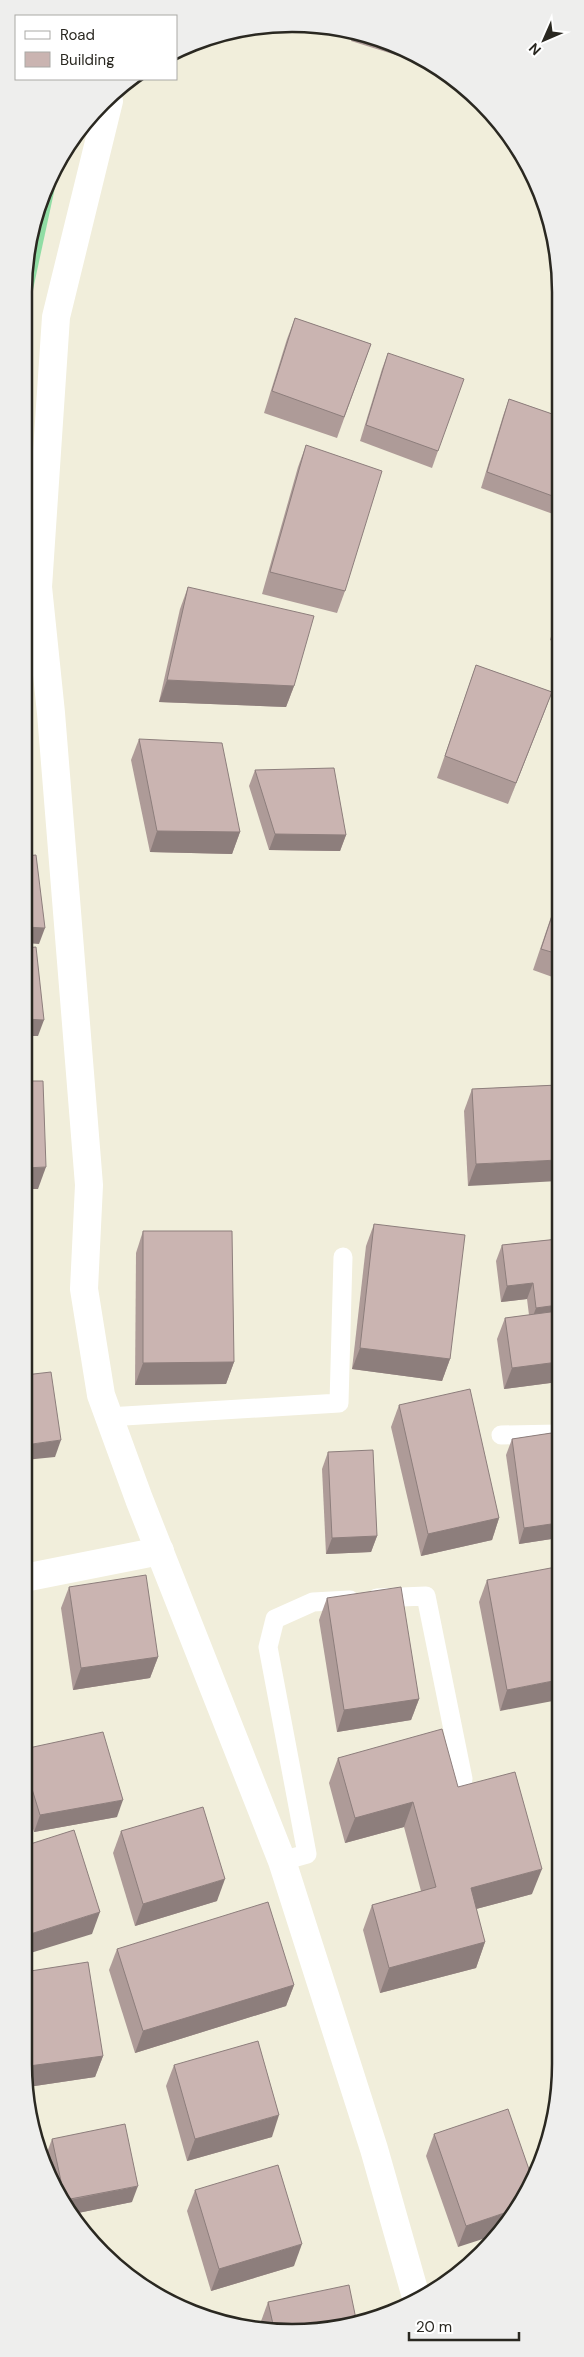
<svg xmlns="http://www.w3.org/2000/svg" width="584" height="2357" font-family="'DM Sans',sans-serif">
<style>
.green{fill:#90dda4}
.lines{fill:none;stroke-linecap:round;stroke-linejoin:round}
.lane{stroke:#fff;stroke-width:19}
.street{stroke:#fff;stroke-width:28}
.wall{fill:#ae9b98}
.shaded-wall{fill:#8d7e7c}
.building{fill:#cab4b1;stroke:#8d7e7c}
.rim{fill:none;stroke:#2a2821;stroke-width:2.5}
</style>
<rect width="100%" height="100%" fill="#f1eedb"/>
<path class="green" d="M62,155l-36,167v-65z"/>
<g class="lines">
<g class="lane">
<path d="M108,1417l231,-14 4,-146"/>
<path d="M501,1435l57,-1"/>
<path d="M377,1598l49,-2 37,183"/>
<path d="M282,1861l25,-7 -39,-207 7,-28 38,-17 37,-2"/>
</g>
<g class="street">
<path d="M109,101l-53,216 -18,270 13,126 38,472 -5,104 17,106 38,104 143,362 92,288 42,148"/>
<path d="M24,1578l136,-27"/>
</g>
</g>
<g class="wall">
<path d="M353,34l49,15 -3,7 -48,-15z"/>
<path d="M295,318l76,26 -34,94 -73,-25 23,-74z"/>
<path d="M388,353l50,98 -6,17 -72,-27 22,-72z"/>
<path d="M509,399l49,17v85l-5,13 -72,-26 22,-72z"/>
<path d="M306,445l39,146 -8,22 -75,-19 36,-127z"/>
<path d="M188,587l106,99 -8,21 -127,-5 21,-93z"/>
<path d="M558,613v30l-8,-3z"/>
<path d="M476,665l76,27 -44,112 -71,-26z"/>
<path d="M139,739l101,93 -8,22 -82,-2 -19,-92z"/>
<path d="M255,770l91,65 -6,16 -71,-1 -20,-64z"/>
<path d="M558,896v83l-25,-9z"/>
<path d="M558,1085l-90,101 -4,-75 8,-22z"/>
<path d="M374,1224l76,135 -8,22 -90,-12 14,-123z"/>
<path d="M143,1231l91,131 -8,22 -91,1 1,-132z"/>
<path d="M558,1239v143l-54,7 -7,-50 8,-21 24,-3 -2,-16 -26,3 -5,-41 6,-16z"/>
<path d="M399,1405l100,113 -7,22 -71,16 -30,-129z"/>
<path d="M558,1432v106l-39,6 -13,-89 6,-16z"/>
<path d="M328,1452l49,84 -6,16 -45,2 -4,-85z"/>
<path d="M558,1577l-58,134 -21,-109 8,-22z"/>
<path d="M69,1587l89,70 -8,21 -77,12 -12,-82z"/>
<path d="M327,1598l92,101 -8,21 -74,12 -18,-112z"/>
<path d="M24,1749l93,68 -83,15 -10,-33z"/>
<path d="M338,1758l120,29 74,107 -56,15 9,33 -9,26 -96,25 -17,-63 9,-25 49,-14 -17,-64 -59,16 -16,-60z"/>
<path d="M121,1831l96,70 -82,25 -22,-73z"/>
<path d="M117,1949l177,36 -8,21 -151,47 -26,-83z"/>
<path d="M24,1972l79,84 -8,21 -67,10 -4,-22z"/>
<path d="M174,2065l98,72 -85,24 -21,-75z"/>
<path d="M434,2134l98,44 -74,69 -32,-91z"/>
<path d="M52,2139l80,63 -59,12 -22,-35 -5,-24z"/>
<path d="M195,2190l99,76 -83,25 -24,-80z"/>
<path d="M268,2302l89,22 -83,9 -12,-4 -2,-5z"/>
</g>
<g class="shaded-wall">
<path d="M167,680l127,6 -8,21 -127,-5z"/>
<path d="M552,692l-8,21 -36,91 8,-21z"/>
<path d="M25,829h4l-4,11z"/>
<path d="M157,831l83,1 -8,22 -82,-2z"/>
<path d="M275,834l71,1 -6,16 -71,-1z"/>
<path d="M25,927l20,1 -6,16 -14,-1z"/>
<path d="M25,1019l19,1 -6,16h-13z"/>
<path d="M558,1160v21l-90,5 8,-22z"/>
<path d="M46,1167l-8,22h-13v-21z"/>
<path d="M533,1283l-6,16 -26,3 6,-16z"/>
<path d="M558,1305v16l-28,3 6,-16z"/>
<path d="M360,1348l90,11 -8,22 -90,-12z"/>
<path d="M234,1362l-8,22 -91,1 8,-22z"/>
<path d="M558,1362v20l-54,7 8,-21z"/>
<path d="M61,1440l-6,17 -30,3v-15z"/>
<path d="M499,1518l-7,22 -71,16 7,-22z"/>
<path d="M558,1523v15l-39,6 5,-16z"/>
<path d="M377,1536l-6,16 -45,2 6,-16z"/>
<path d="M158,1657l-8,21 -77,12 8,-22z"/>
<path d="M558,1680v20l-58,11 7,-21z"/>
<path d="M419,1699l-8,21 -74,12 7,-22z"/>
<path d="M123,1800l-6,17 -83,15 6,-17z"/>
<path d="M413,1802l-9,25 -59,16 10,-25z"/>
<path d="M542,1869l-10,25 -71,19 10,-25z"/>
<path d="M225,1879l-8,22 -82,25 8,-22z"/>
<path d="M100,1912l-8,22 -68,21v-19z"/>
<path d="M485,1942l-9,26 -96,25 9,-25z"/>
<path d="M294,1985l-8,21 -151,47 8,-22z"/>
<path d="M103,2056l-8,21 -67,10 -2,-11 3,-10z"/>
<path d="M279,2115l-7,22 -85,24 8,-22z"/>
<path d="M138,2186l-6,16 -59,12 -8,-13z"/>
<path d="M516,2209l-24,27 -34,11 8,-21z"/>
<path d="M302,2244l-8,22 -83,25 8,-22z"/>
</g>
<g class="building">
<path d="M295,318l76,26 -27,73 -72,-26z"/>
<path d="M388,353l76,26 -26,72 -72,-26z"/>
<path d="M509,399l49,17v82l-71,-26z"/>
<path d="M306,445l76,26 -37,120 -75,-19z"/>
<path d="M188,587l126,29 -20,70 -127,-6z"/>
<path d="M476,665l76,27 -36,91 -71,-27z"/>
<path d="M139,739l83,4 18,89 -83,-1z"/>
<path d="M334,768l12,67 -71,-1 -20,-64z"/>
<path d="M25,796l4,33h-4z"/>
<path d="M36,855l9,73 -20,-1v-71z"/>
<path d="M558,898v56l-17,-5z"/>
<path d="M36,947l8,73 -19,-1v-71z"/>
<path d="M25,1081h18l3,86 -21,1z"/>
<path d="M558,1085v75l-82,4 -4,-75z"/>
<path d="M374,1224l91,11 -15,124 -90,-11z"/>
<path d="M143,1231h89l2,131 -91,1z"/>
<path d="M558,1239v66l-22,3 -3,-25 -26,3 -5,-41z"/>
<path d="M558,1311v51l-46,6 -7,-50z"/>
<path d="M51,1372l10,68 -36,5v-70z"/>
<path d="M470,1389l29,129 -71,16 -29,-129z"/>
<path d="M558,1432v91l-34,5 -12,-89z"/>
<path d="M373,1450l4,86 -45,2 -4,-86z"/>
<path d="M556,1567l2,10v103l-51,10 -20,-110z"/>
<path d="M146,1575l12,82 -77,11 -12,-81z"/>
<path d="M401,1587l18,112 -75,11 -17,-112z"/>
<path d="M442,1729l16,58 57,-15 27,97 -71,19 14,54 -96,26 -17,-63 64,-18 -23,-85 -58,16 -17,-60z"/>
<path d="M103,1732l20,68 -83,15 -16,-52v-14z"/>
<path d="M203,1807l22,72 -82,25 -22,-73z"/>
<path d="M74,1830l26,82 -76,24v-90z"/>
<path d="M268,1902l26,83 -151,46 -26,-82z"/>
<path d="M88,1962l15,94 -74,10 -5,-35v-59z"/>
<path d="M258,2041l21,74 -84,24 -21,-74z"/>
<path d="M508,2109l24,69 -8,21 -8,10 -50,17 -32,-92z"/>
<path d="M125,2124l13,62 -73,14 -13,-61z"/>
<path d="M278,2165l24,79 -83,25 -24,-79z"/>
<path d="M349,2285l8,39 -82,9 -7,-31z"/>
</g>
<path d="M0 0H584V2357H0ZM292 32H292A260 260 0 0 1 552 292V2064A260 260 0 0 1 292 2324H292A260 260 0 0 1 32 2064V292A260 260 0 0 1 292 32Z" fill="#eeeeed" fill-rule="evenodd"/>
<path class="rim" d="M292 32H292A260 260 0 0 1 552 292V2064A260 260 0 0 1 292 2324H292A260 260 0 0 1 32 2064V292A260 260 0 0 1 292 32Z"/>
<rect x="15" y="15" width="162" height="65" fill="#ffffff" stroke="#aaa9a6"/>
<rect x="25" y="31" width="25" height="8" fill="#ffffff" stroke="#aaa9a6"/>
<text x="60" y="40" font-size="15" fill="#2a2821">Road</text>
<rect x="25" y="52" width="25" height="15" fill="#cab4b1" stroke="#aaa9a6"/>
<text x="60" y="65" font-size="15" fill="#2a2821">Building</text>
<g transform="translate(544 40) rotate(225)" stroke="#ffffff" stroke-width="4" paint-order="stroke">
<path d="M0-4L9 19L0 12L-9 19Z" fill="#2a2821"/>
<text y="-8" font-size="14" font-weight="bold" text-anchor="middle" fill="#2a2821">N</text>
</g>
<path d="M409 2332v8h110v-8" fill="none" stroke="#2a2821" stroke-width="2.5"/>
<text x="416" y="2332" font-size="15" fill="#2a2821" stroke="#ffffff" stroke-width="4" paint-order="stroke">20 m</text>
</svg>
